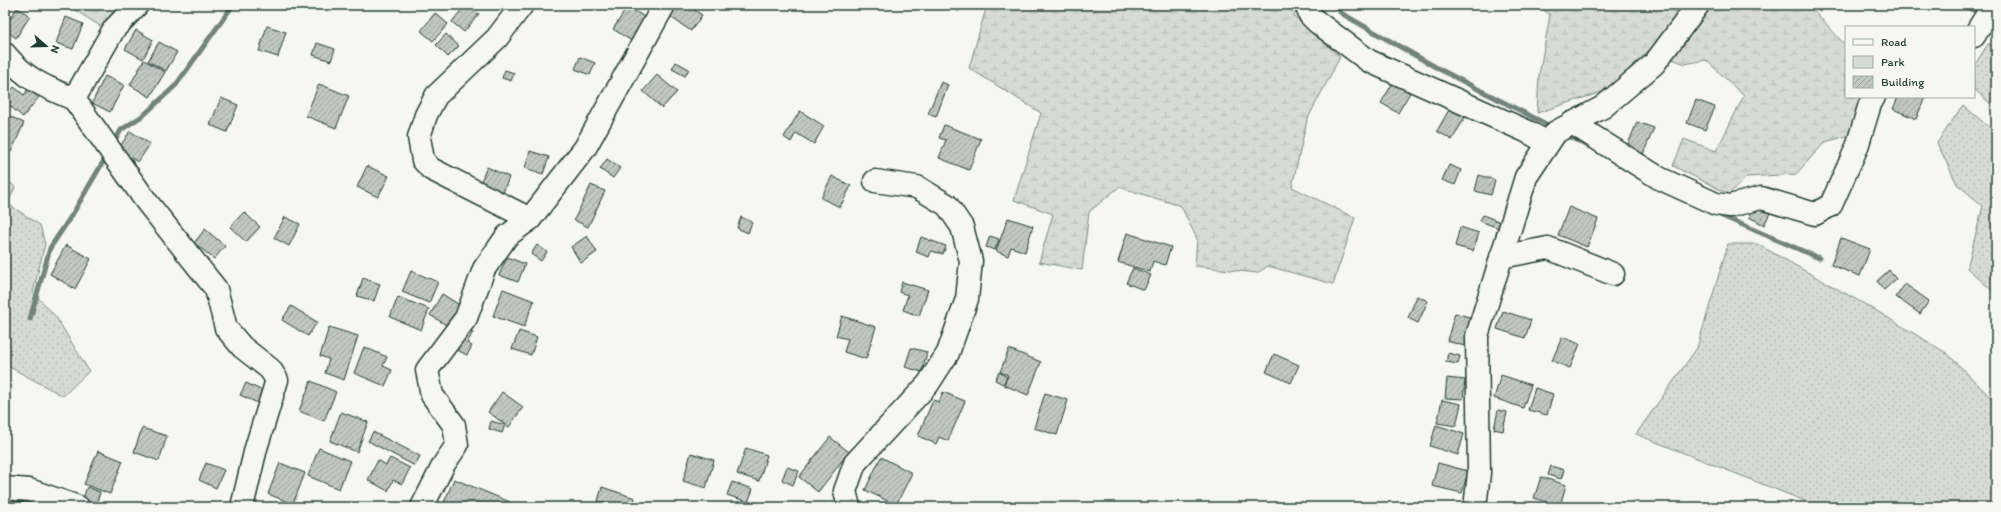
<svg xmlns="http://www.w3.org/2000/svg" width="2001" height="512" font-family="Itim,sans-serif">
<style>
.green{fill:url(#green-dots);stroke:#7a8c85}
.wetland{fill:url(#wetland-marsh);stroke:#7a8c85}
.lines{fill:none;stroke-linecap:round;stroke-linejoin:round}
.stream{stroke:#72847d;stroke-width:5}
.building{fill:url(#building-hatch);stroke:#1f3d34}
.minor-casing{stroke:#1f3d34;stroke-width:25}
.minor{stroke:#f6f6f2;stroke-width:22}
</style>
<defs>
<pattern id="green-dots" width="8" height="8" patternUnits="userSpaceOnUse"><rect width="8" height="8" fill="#d6dbd6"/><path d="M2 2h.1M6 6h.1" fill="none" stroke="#b7bdb8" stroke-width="1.8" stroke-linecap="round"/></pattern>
<pattern id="wetland-marsh" width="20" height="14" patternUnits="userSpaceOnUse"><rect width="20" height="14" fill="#d6dbd6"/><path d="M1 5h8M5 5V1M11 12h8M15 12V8" fill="none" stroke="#b7bdb8"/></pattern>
<pattern id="building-hatch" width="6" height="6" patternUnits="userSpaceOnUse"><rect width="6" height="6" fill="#c1c8c3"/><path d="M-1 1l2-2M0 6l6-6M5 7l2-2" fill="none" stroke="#9ca49f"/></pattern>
</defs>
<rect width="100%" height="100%" fill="#f6f6f2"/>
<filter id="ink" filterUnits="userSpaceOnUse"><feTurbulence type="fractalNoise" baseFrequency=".025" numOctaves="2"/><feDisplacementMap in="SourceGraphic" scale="8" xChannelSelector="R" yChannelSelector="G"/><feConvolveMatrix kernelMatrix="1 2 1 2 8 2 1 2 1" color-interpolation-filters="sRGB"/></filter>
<g filter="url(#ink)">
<g class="green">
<path d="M1988,44l8,1v64l-22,-20v-23z"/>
<path d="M1963,105l33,28v161l-29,-26 16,-62 -26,-22 -20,-41z"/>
<path d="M5,177l10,10 -7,17 32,21 5,19 -12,48 23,25 33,54 -26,25 -57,-31z"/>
<path d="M1728,244h29l118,66 73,44 48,49v104h-176l-184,-73 61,-86z"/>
</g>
<g class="wetland">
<path d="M67,5h64l-23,26z"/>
<path d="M987,5h312l-5,11 46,41 -33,63 -15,67 63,31 -22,66 -65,-18 -11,7 -62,-7 2,-27 -16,-33 -62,-19 -30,25 -7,58 -43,-8 14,-48 -39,-14 27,-87 -72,-45z"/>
<path d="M1537,5h145l-25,38 -52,48 -68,22 2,-38 11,-60z"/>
<path d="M1712,5h97l37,41v51h20l-7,20 -12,19 -22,6 -29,32 -49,3 -18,17 -56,-28 11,-27 32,12 28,-55 -38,-36 -21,4 -13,-5z"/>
</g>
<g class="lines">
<g class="stream">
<path d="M1335,5l6,8 98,56 107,55"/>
<path d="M117,137l4,-7 24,-16 31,-29 57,-80"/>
<path d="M1571,137l19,10"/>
<path d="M1715,213l104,45"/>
<path d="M30,319l20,-71 22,-33 31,-53"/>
</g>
</g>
<g class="building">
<path d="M465,5l14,9 -15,18 -12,-10z"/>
<path d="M677,5h10l15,10 -11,16 -22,-15z"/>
<path d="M941,5h20l-2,6z"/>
<path d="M1960,5h23l-4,9 -20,-8z"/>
<path d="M628,6l22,15 -15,22 -22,-14z"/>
<path d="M17,8l13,8 -14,22 -11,-8v-3z"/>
<path d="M435,13l13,11 -15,17 -12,-10z"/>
<path d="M66,17l17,7 -10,25 -17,-6z"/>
<path d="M267,26l19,6 -8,25 -19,-6z"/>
<path d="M136,30l17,10 -10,19 -18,-10z"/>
<path d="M446,34l13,12 -11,11 -12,-12z"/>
<path d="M159,42l18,10 -11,19 -18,-10z"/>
<path d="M317,43l18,6 -4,12 -18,-6z"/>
<path d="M580,57l15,6 -5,12 -15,-6z"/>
<path d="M144,60l21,12 -15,25 -20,-12z"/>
<path d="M676,62l13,7 -4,7 -13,-7z"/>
<path d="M505,70l9,3 -3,8 -9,-3z"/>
<path d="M657,75l20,17 -15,16 -19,-17z"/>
<path d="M105,76l19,9 -14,27 -18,-9z"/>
<path d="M1394,81l17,10 -13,22 -17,-10z"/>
<path d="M941,82l7,3 -12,32 -8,-3z"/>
<path d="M32,84l10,9 -19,24 -18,-15v-4l9,-11 10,8z"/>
<path d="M319,84l30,12 -13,32 -30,-12z"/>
<path d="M1898,97h27l-9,22 -23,-10z"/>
<path d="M221,98l17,7 -11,27 -17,-7z"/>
<path d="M1696,100l19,7 -10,23 -18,-7z"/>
<path d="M1450,108l15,9 -13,23 -15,-9z"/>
<path d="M800,111l24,15 -10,18 -18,-11 -5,9 -7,-5z"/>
<path d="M5,114l19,9 -13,29 -6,-2z"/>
<path d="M1637,122l17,6 -11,26 -16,-7z"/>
<path d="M944,125l37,14 -12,31 -30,-12 7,-18 -7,-2z"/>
<path d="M130,131l20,13 -12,18 -20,-12z"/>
<path d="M530,151l19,6 -6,17 -18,-6z"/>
<path d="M607,159l13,9 -7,10 -13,-9z"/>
<path d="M1449,165l12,5 -6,15 -13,-5z"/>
<path d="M367,166l22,10 -11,21 -21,-10z"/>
<path d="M487,167l22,10 -8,21 -23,-10z"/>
<path d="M1479,175l16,5 -4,15 -16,-4z"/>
<path d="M832,176l19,10 -11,21 -19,-9z"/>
<path d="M591,185l14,6 -17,36 -14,-7z"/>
<path d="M1754,206l16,7 -6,12 -15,-8z"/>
<path d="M1569,207l29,12 -11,28 -29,-12z"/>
<path d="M244,212l16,15 -14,15 -16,-15z"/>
<path d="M1483,215l20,8 -2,6 -21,-8z"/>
<path d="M285,217l15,7 -11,22 -15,-8z"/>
<path d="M741,217l11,5 -4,11 -11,-5z"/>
<path d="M1008,218l25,8 -8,26 -14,-5 -3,9 -12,-5z"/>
<path d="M1460,227l19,6 -6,18 -18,-5z"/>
<path d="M205,229l20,17 -11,13 -20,-16z"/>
<path d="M1127,233l44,14 -6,18 -12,-4 -3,11 -32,-10z"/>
<path d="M587,236l10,16 -16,11 -10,-16z"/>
<path d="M990,236l9,3 -4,11 -9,-3z"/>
<path d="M921,237l25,9 -3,8 -12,-3 -2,6 -13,-5z"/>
<path d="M1841,238l29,11 -10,27 -29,-11z"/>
<path d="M66,245l25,14 -16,30 -25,-15z"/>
<path d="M537,245l10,7 -6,9 -10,-7z"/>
<path d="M507,257l18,7 -7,18 -19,-7z"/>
<path d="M1133,268l18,7 -7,15 -18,-7z"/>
<path d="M1889,270l7,9 -12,11 -7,-9z"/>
<path d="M411,271l27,11 -9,21 -27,-11z"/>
<path d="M363,278l17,6 -6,17 -17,-5z"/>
<path d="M902,282l26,8 -9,26 -16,-6 5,-15 -9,-3z"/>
<path d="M1905,284l24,17 -9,13 -24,-17z"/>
<path d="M503,289l31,12 -10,26 -31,-11z"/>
<path d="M442,294l21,13 -12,21 -21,-13z"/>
<path d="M1417,296l11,5 -10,22 -10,-5z"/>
<path d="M398,297l31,12 -8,21 -31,-13z"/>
<path d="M291,306l26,16 -9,14 -26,-16z"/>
<path d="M1503,311l28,9 -6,18 -28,-9z"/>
<path d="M1455,313l21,6 -8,28 -21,-6z"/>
<path d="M842,316l34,11 -10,32 -22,-7 4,-13 -12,-3z"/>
<path d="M329,327l29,9 -14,44 -19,-7 4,-14 -9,-3z"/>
<path d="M468,329l5,3 -6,11 5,3 -5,9 -10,-5z"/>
<path d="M519,331l18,6 -6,18 -19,-6z"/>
<path d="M1562,337l18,7 -10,24 -18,-7z"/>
<path d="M364,347l23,10 -4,9 9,4 -7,16 -31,-13z"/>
<path d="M911,348l16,4 -5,20 -17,-5z"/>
<path d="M1009,349l32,13 -13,33 -24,-10 4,-10 -8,-3z"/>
<path d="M1448,353l12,3 -2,8 -12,-2z"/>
<path d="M1274,354l25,11 -8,18 -25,-11z"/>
<path d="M999,372l8,5 -4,7 -8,-4z"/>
<path d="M1501,375l30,10 -8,23 -29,-10z"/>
<path d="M1447,378l18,2 -2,19 -18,-1z"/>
<path d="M311,381l25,11 -12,29 -25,-10z"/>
<path d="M246,383l19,9 -5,12 -20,-9z"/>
<path d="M1535,388l18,6 -6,21 -19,-5z"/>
<path d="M502,392l21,15 -14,20 -21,-15z"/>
<path d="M943,392l22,9 -17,40 -9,-4 -3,7 -18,-8 15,-36 6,2z"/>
<path d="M1045,393l23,7 -11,35 -23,-7z"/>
<path d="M1442,400l19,4 -5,22 -19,-3z"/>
<path d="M1498,410l9,2 -4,19 -9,-2z"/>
<path d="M341,412l27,10 -11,30 -27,-11z"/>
<path d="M491,421l14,4 -3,8 -13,-4z"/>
<path d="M1436,425l28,9 -6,21 -28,-9z"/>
<path d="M142,428l25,8 -8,25 -25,-9z"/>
<path d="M373,432l47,24 -5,10 -47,-25z"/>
<path d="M830,437l19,15 -31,40 -19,-15z"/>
<path d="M319,448l31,13 -11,28 -31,-13z"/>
<path d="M746,448l21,7 -8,26 -22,-7z"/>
<path d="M98,451l25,10 -13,33 -26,-10z"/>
<path d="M691,453l23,7 -8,28 -23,-7z"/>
<path d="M881,457l31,16 -16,32 -31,-15z"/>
<path d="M390,458l20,10 -8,16 -9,-4 -5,11 -20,-11 10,-20 8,5z"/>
<path d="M206,463l18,7 -8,18 -17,-8z"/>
<path d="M280,463l25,10 -12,31 -25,-10z"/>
<path d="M1438,463l30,8 -6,22 -30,-7z"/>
<path d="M1551,466l13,4 -3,9 -13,-4z"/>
<path d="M787,467l12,4 -6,14 -11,-5z"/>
<path d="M1541,477l25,8 -6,21 -26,-8z"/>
<path d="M454,479l56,23 -3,5h-59l-5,-2z"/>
<path d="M732,482l21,7 -5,13 -21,-7z"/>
<path d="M87,487l13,5 -4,14 -14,-5z"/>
<path d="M602,487l33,11 -3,9h-14l-20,-6z"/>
<path d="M6,497l21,7 -1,3h-21z"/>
</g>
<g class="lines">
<defs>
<g id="minor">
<path d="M137,5l-23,24 -40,70 72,102 70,88 10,39 16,19 28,22 7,11 -21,68 -14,59"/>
<path d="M522,5l-25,33 -61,58 -10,19 -7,22 4,23 8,9 99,50"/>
<path d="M1306,5l4,10 7,7 52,39 157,70 22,12"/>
<path d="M1974,36l19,-31"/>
<path d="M5,54c22,26 38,32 69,45"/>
<path d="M1572,123l87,55 57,26 14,2 31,-8 54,16 16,-9 26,-58 13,-43 4,-7"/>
<path d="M1501,257l47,-9 65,26"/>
<path d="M5,488l24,2 49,17"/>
<path d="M422,507l22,-43 13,-19 -3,-20 -22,-30 -5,-25 39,-52 18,-49 23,-33 23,-17 55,-71 79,-143"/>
<path d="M849,507l-4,-16 10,-28 73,-79 20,-31 19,-54 4,-38 -9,-34 -15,-22 -30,-18 -42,-6"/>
<path d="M1475,507l4,-34 -2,-137 49,-159 30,-45 47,-25 51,-43 44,-59"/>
</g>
</defs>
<use href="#minor" class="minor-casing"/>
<use href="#minor" class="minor"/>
</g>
</g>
<rect width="2001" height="512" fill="none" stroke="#f6f6f2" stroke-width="20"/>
<rect x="10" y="10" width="1981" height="492" fill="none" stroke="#1f3d34" stroke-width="1.5" filter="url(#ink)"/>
<rect x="1845" y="26" width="130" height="72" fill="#f6f6f2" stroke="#a0aca6"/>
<rect x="1853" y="39" width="20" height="6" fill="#f6f6f2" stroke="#a0aca6"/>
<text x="1881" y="46" font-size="12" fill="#1f3d34">Road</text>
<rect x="1853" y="56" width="20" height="12" fill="#d6dbd6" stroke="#a0aca6"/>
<text x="1881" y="66" font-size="12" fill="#1f3d34">Park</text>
<rect x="1853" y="76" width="20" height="12" fill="url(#building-hatch)" stroke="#a0aca6"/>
<text x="1881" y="86" font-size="12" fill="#1f3d34">Building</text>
<g transform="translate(46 46) rotate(110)" stroke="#f6f6f2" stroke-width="3" paint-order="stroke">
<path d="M0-3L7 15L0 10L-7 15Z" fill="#1f3d34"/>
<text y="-6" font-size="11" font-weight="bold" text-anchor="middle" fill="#1f3d34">N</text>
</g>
</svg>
